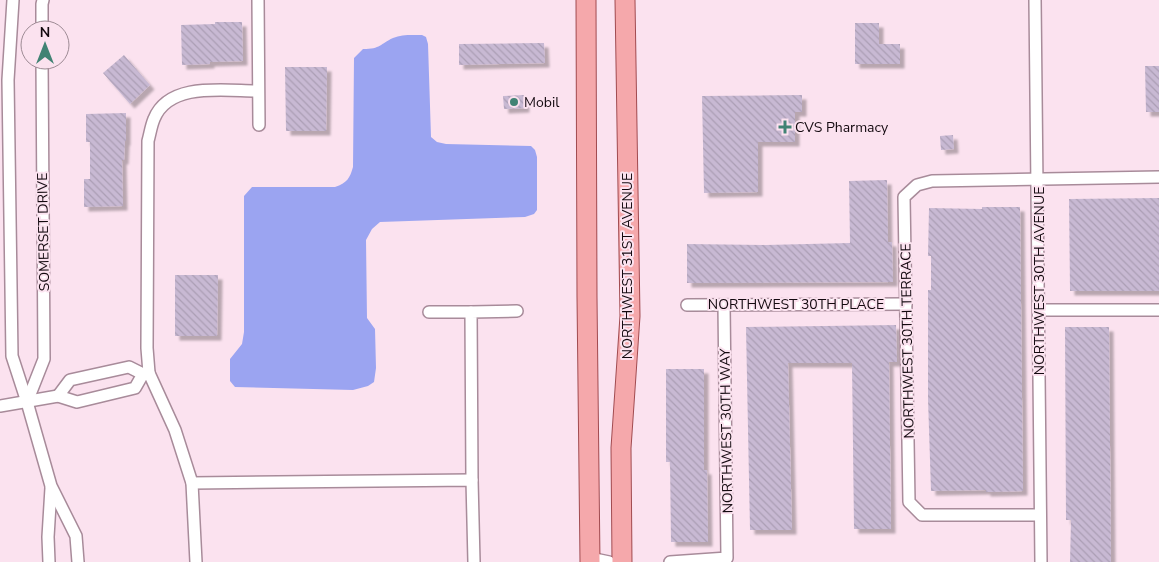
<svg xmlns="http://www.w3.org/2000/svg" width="1159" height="562" font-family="'Nunito Sans',sans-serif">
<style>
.water{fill:#9ba4f1}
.building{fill:url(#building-back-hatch);filter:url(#shadow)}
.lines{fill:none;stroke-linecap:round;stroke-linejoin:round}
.street-casing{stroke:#a88b9a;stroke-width:14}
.primary-casing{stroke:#a14b50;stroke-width:21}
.street{stroke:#fff;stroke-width:11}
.primary{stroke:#f5a8ab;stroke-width:19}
.poi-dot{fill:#418374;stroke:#fbe2ef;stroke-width:2}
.labels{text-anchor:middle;stroke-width:4;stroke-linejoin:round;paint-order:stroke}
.poi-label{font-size:14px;fill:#13090f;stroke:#fbe2ef;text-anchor:start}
.street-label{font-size:14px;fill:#13090f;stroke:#fbe2ef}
</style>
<defs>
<pattern id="building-back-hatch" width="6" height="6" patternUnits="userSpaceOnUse" patternTransform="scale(1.25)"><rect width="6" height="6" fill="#c8b9d3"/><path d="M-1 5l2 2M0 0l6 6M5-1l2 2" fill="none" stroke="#ab9eb4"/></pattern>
<filter id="shadow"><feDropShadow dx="4.5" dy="4.5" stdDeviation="1" flood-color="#0004"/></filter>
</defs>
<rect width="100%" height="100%" fill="#fbe2ef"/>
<path class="water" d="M422,35l4,2 2,7 3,93 6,5 9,2 85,2 4,4 2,7v53l-3,4 -9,3 -145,5 -8,7 -6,11 1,78 8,11 1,39 -2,14 -6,4 -15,4 -118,-3 -5,-6v-22l12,-15 2,-12v-136l8,-9h83c12,-4 15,-9 18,-20l1,-109 9,-9c18,0 17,-5 30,-11 9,-4 20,-3 29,-3z"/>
<g class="building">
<path d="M215,22h27l1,39 -33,1v2l-28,1 -1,-40 34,-1z"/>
<path d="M855,23h24v21h21v20h-45z"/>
<path d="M544,43l1,20 -86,2v-21z"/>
<path d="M124,55l26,30 -20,19 -27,-31z"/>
<path d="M1145,66h14v46h-13z"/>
<path d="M285,67h42l-1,64h-40z"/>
<path d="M524,95l1,13 -21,1 -1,-13z"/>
<path d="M802,95v17h-7v30h-37v50l-54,1 -2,-97z"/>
<path d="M126,113v28h-1l-1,19h-2l1,46 -39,1v-28h6v-37h-4v-28z"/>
<path d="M953,135l1,14 -13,1 -1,-14z"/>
<path d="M887,180l1,62h4l1,40 -206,1v-39l79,1 84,-2 -1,-62z"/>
<path d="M1159,198v93h-89l-1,-92z"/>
<path d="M982,207h38l3,284 -37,1v-2l-55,1 -3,-92v-109h3v-34h-3l1,-48 53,1z"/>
<path d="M175,275h43l-1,61h-42z"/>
<path d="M896,325l1,37h-8l2,167h-37l-2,-166h-64l4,167h-42l-4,-203z"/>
<path d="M1065,327h44l2,235h-41l1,-42h-5z"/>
<path d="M666,369h38v101h3l1,72h-37l-1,-80h-4z"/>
</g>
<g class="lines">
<defs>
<g id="street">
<path d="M13,0l-5,80 4,276 15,46 24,84 25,50 2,26"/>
<path d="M258,0l1,125"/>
<path d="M1035,0l6,562"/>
<path d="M42,30v-26l1,-4"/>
<path d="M687,305l219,-1"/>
<path d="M1039,310h120"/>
<path d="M429,312h42"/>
<path d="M149,373l-2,-25 1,-207c2,-7 3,-15 6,-22 15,-38 72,-28 104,-28"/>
<path d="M58,396l12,-16 59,-13 14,7 6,-1 26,57 17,53 4,79"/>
<path d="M27,402l17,-43 -2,-299"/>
<path d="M0,406l58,-10 19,6 58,-14 8,-14"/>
<path d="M472,480l-1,-168 46,-1"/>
<path d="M192,483l280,-3 2,82"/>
<path d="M1040,515h-118l-13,-13 -5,-305 13,-12 15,-4 227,-4"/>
<path d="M590,558l19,4"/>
<path d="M49,562l-1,-25 3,-49"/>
<path d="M670,562l57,-4 -3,-253"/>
</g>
<g id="primary">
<path d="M586,0l1,297 3,265"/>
<path d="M622,562l-1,-114 9,-132 -5,-316"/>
</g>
</defs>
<use href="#street" class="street-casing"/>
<use href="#primary" class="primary-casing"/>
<use href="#street" class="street"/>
<use href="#primary" class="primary"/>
</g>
<g class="poi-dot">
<circle cx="514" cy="102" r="5"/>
<path d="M782.5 119.5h5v5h5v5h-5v5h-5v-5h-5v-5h5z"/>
</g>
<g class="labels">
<g class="poi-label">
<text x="524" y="107">Mobil</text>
<text x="795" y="132">CVS Pharmacy</text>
</g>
<g class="street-label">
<text transform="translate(43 232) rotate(-91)" y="5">SOMERSET DRIVE</text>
<text transform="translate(627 266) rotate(-90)" y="5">NORTHWEST 31ST AVENUE</text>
<text transform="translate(1039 281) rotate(-90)" y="5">NORTHWEST 30TH AVENUE</text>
<text x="796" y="309">NORTHWEST 30TH PLACE</text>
<text transform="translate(907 341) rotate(-91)" y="5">NORTHWEST 30TH TERRACE</text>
<text transform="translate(726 431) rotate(-91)" y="5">NORTHWEST 30TH WAY</text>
</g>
</g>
<g transform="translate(45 45)"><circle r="24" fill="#fbe2ef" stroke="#9e8b95"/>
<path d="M0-4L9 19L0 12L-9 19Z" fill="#418374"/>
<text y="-8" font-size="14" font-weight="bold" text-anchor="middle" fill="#13090f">N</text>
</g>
</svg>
